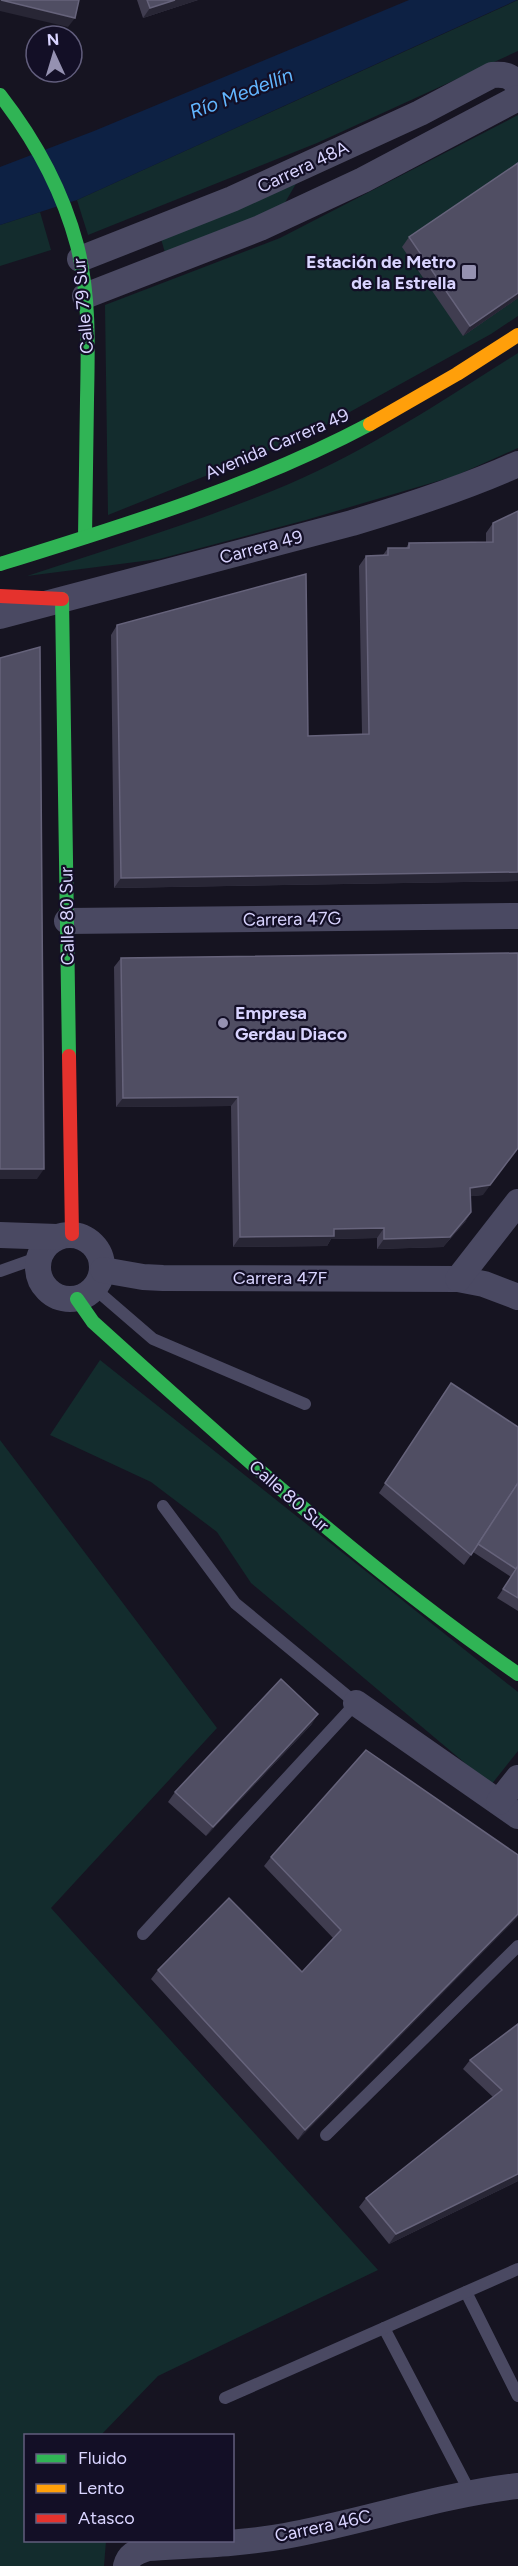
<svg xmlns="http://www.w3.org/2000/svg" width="518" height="2566" font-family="Figtree,sans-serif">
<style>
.green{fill:#132c2d}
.water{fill:#0d2144}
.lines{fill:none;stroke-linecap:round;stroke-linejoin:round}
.lane{stroke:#4a4962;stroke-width:12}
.street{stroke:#4a4962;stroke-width:26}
.fast{stroke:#30b455;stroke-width:14}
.slow{stroke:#ff9f0a;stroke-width:14}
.jam{stroke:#e5322d;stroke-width:14}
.wall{fill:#403d50}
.shaded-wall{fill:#282635}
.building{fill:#504e63;stroke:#66637b;stroke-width:1.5}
.poi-dot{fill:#9591b1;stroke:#130f26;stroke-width:2}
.labels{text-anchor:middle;stroke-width:4.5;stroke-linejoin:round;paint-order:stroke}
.street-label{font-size:18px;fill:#d9d4ff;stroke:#130f26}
.poi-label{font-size:18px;font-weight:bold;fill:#d9d4ff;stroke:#130f26;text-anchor:end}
.water-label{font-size:20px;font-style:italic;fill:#62b6ff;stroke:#130f26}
</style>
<rect width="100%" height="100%" fill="#161421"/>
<g class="green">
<path d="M518,0v51l-201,92 -229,92 -11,-35z"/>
<path d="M518,115v53l-55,167 55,-37v18l-27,18 -181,100 -202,81 -3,-210 175,-67z"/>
<path d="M297,182l-14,24 -117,50 -5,-17z"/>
<path d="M40,212l11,38 -51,16v-41z"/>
<path d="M518,353v95l-63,28 -149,44 -147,39 -132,17c88,-29 177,-56 262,-92 81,-35 155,-84 229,-131z"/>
<path d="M100,1360l418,332v59l-27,34 -240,-202 -34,-51 -66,-50 -101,-47z"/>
<path d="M0,1440l217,288 -166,180 327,362 -220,106 -57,59 -75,1v104l80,1 -2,25h-104z"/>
</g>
<path class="water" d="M409,0h108l-440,200 -77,25v-58l94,-36z"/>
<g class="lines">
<g class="lane">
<path d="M0,1271l40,-14"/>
<path d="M95,1289l58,50 152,65"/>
<path d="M143,1934l213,-231 -121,-100 -72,-97"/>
<path d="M326,2135l192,-189"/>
<path d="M466,2292l52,104"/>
<path d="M384,2328l87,166"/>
<path d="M225,2398l293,-129"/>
</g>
<g class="street">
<path d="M80,259l152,-60 188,-86 72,-38c12,-1 20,0 26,11"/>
<path d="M85,296l175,-68 103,-48 155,-82"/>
<path d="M0,616l352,-93c57,-17 113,-35 166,-59"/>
<path d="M67,921l451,-5"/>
<circle cx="70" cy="1267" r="32"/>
<path d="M0,1235l57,2"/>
<path d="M103,1270l40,7 20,1 295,1 26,5 34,13"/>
<path d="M458,1279l60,-77"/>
<path d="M356,1703l162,113"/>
<path d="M499,1802l19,-24"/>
<path d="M126,2566c3,-12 11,-14 22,-18 46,-3 92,-4 137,-12 78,-14 154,-41 233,-50"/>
</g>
<g class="fast">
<path d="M0,95c35,45 62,94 77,150 13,50 11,103 10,155 -1,45 -1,91 -2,137"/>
<path d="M0,564c126,-39 253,-78 370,-140"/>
<path d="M62,599l7,457"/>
<path d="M77,1299l16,23c137,124 273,247 425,352"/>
</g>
<path class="slow" d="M370,424l87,-50 61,-39"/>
<g class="jam">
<path d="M0,596l62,3"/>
<path d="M69,1056l3,178"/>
</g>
</g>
<g class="wall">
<path d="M137,0h61l-55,18z"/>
<path d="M518,163v135l-55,38 -61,-89 7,-10z"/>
<path d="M493,523l25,358 -404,7 -3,-253 6,-10 191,111 54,-2 -3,-168 7,-10 17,-1 5,-7h18l3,-5h77v-10z"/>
<path d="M121,958l362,237 -12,1v16l-6,10 -22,25 -66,2v-11l-46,1 -4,7 -94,1 -2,-141 -115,1 -2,-140z"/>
<path d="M444,1393l74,34v184l-21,-13 14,-21 -38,-25 -9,13 -85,-72z"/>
<path d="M312,1724l-106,112 -38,-34 7,-10z"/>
<path d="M518,1855l-220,285 -147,-161 7,-9 144,2 32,-33 -70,-73 7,-9z"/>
<path d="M518,2024v157l-129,63 -30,-37 7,-9 127,-101 -30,-28 7,-9z"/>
</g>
<g class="shaded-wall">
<path d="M0,0l75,18 -7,9 -68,-16z"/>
<path d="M175,0h23l-55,18 7,-10z"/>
<path d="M518,293v5l-55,38 7,-10z"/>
<path d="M518,872v9l-404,7 7,-10z"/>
<path d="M238,1097l-7,9 -115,1 7,-9z"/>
<path d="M518,1148l-35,47 -19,2 6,-9z"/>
<path d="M0,1169h44l-7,10h-37z"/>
<path d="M471,1212l-6,10 -22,25 -66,2 7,-10z"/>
<path d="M384,1228l-7,10 -46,1 -4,7 -94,1 7,-10 94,-8z"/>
<path d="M318,1714l-6,10 -106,112 7,-9z"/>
<path d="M518,1914v3l-220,223 7,-10z"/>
<path d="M518,2174v7l-129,63 7,-10z"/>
</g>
<g class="building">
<path d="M1,0h78l-4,18z"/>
<path d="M147,0h28l-25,8z"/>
<path d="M518,163v130l-48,33 -61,-89z"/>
<path d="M518,511v361l-397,6 -4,-253 189,-51 2,162 61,-2 -3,-178 22,-1v-7h21v-5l84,-1v-19z"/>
<path d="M40,647l4,522h-44v-511z"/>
<path d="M518,953v195l-28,37 -20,3 1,24 -21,25 -66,2v-11l-50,1v7l-94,1 -2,-140 -115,1 -2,-140z"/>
<path d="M451,1383l67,44v56l-47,72 -86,-72z"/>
<path d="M518,1483v83l-2,3 -38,-25z"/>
<path d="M518,1566v32l-15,-9z"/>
<path d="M281,1679l37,35 -105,113 -38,-35z"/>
<path d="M366,1750l152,105v59l-213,216 -147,-160 71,-72 73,74 39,-42 -70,-73z"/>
<path d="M518,2024v150l-122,60 -30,-36 136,-108 -32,-30z"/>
</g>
<g class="poi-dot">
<rect x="461" y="264" width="16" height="16" rx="3"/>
<circle cx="223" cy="1023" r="6"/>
</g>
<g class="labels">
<g class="street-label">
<text transform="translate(303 167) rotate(-25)" y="6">Carrera 48A</text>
<text transform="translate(83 306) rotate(-95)" y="6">Calle 79 Sur</text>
<text transform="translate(277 444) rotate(-23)" y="6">Avenida Carrera 49</text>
<text transform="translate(261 547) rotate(-15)" y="6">Carrera 49</text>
<text transform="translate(67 916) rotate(-91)" y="6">Calle 80 Sur</text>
<text transform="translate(292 919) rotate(-1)" y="6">Carrera 47G</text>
<text x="280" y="1284">Carrera 47F</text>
<text transform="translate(289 1496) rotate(41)" y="6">Calle 80 Sur</text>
<text transform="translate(323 2526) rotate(-12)" y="6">Carrera 46C</text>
</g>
<g class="poi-label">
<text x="456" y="268">Estación de Metro<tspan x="456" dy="21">de la Estrella</tspan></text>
<text x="235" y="1019" text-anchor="start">Empresa<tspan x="235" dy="21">Gerdau Diaco</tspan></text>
</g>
<g class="water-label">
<text transform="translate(241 93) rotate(-21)" y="7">Río Medellín</text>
</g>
</g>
<rect x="24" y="2434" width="210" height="108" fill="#130f26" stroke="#625e7d" stroke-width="1.5"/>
<rect x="36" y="2454" width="30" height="9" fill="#30b455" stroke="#625e7d" stroke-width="1.5"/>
<text x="78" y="2464" font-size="18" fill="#d9d4ff">Fluido</text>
<rect x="36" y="2484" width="30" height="9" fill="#ff9f0a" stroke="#625e7d" stroke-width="1.5"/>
<text x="78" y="2494" font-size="18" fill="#d9d4ff">Lento</text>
<rect x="36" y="2514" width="30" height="9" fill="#e5322d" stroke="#625e7d" stroke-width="1.5"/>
<text x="78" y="2524" font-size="18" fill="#d9d4ff">Atasco</text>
<g transform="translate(54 54) rotate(356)"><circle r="28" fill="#130f26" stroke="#625e7d" stroke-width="1.5"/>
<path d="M0-4.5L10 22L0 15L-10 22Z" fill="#9591b1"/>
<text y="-9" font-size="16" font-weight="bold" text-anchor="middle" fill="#d9d4ff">N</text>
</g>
</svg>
